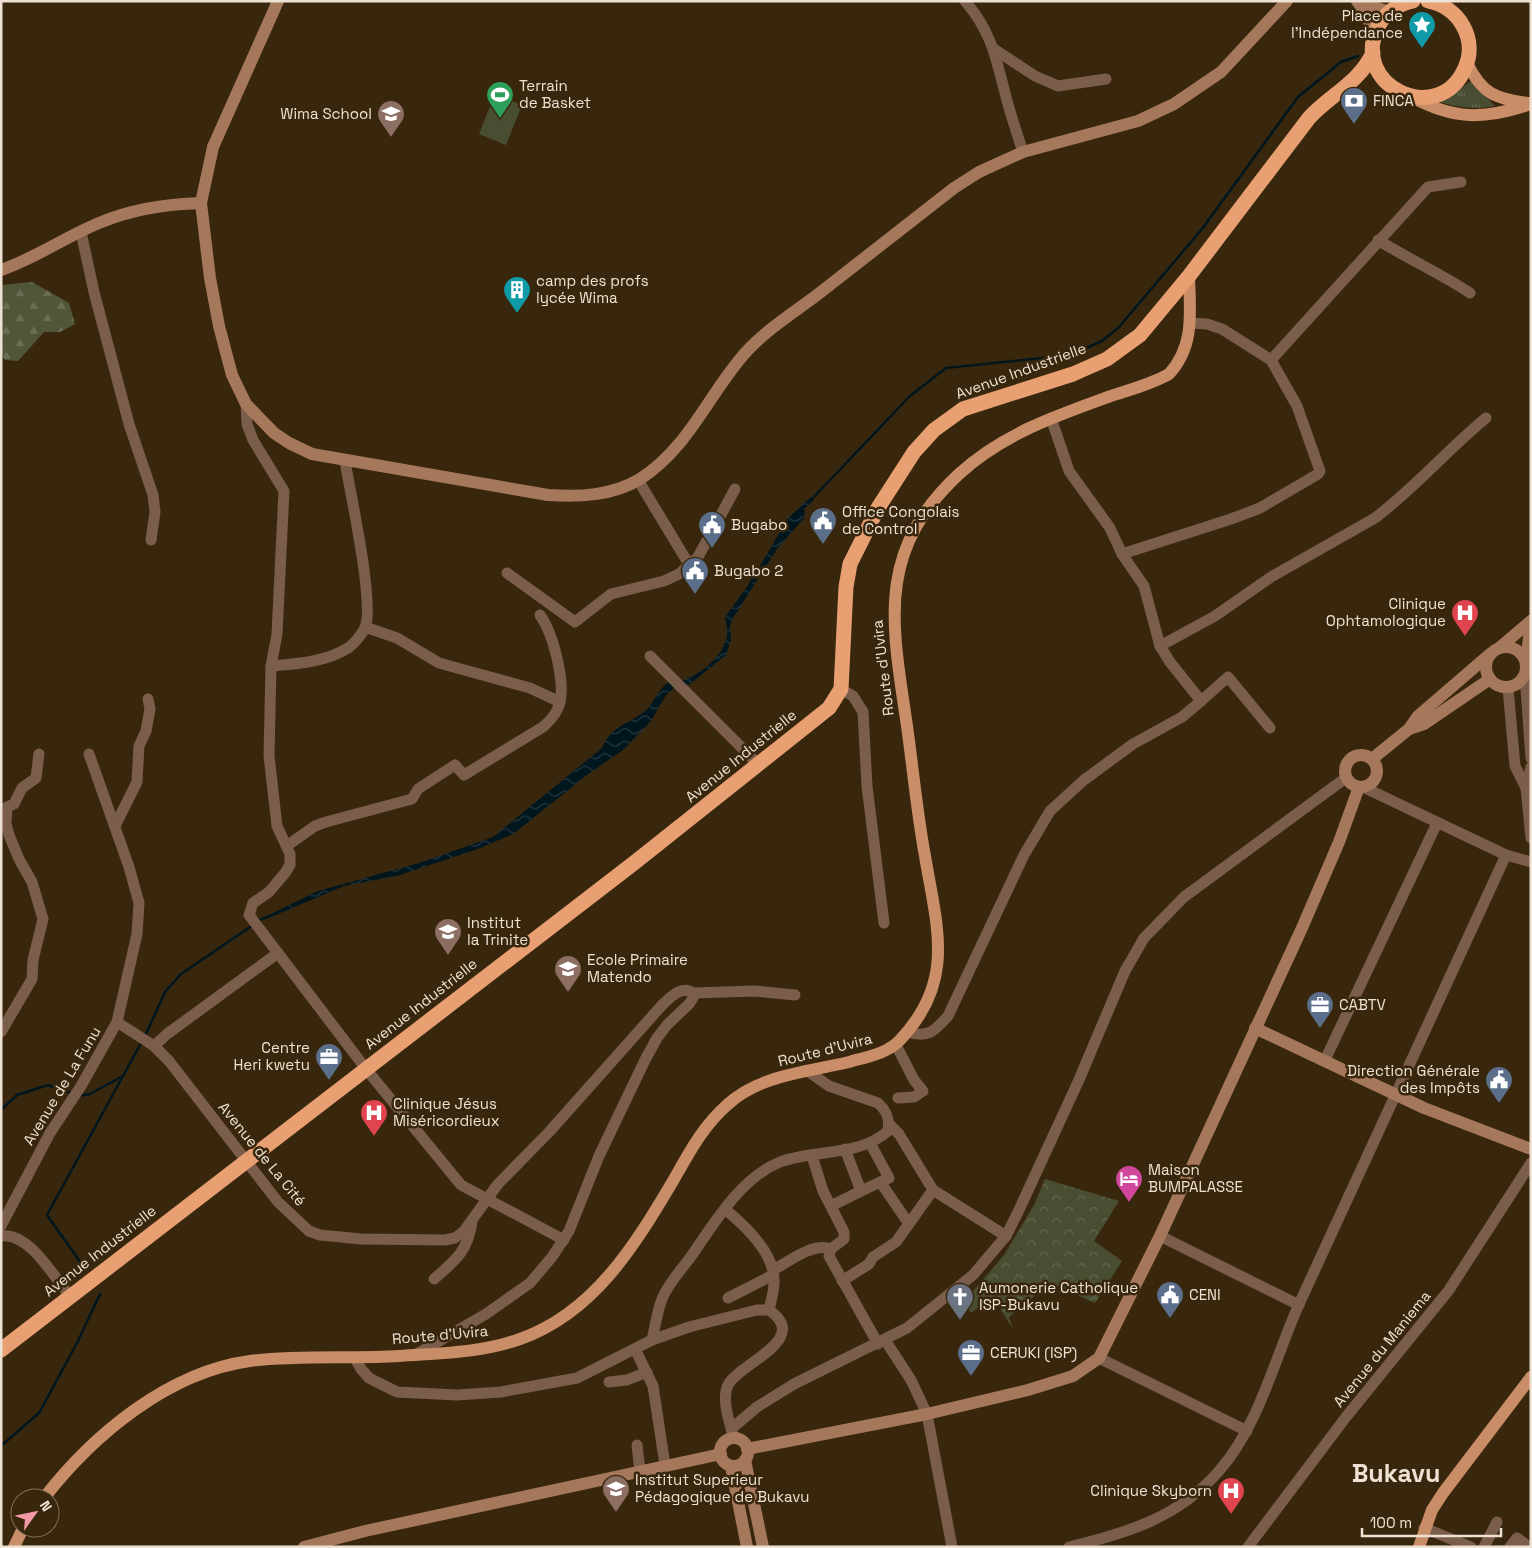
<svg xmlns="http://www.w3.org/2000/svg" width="1532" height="1548" font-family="'Space Grotesk',sans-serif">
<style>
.grass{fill:url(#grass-tufts)}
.forest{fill:url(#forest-firs)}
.park{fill:url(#park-crowns)}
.pitch{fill:#494e33}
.water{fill:url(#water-waves)}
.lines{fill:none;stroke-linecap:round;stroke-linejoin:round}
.stream{stroke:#00161f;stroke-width:2.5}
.street{stroke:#7a5d4a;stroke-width:11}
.secondary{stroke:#a6785b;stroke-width:12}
.primary{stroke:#c98d67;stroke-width:12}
.highway{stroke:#e8a072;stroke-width:15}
.labels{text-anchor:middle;stroke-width:5;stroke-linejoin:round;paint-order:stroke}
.poi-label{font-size:15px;fill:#ede2d3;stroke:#38270d;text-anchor:start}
.street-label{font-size:15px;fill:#ede2d3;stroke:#38270d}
.town-label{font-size:25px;font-weight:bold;fill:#ede2d3;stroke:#38270d}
</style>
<defs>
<pattern id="grass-tufts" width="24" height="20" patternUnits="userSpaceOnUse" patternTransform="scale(1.25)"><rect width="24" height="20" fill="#494e33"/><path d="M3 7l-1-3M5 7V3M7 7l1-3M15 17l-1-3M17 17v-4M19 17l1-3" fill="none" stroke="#646750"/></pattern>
<pattern id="forest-firs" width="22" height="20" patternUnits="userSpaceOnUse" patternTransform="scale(1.25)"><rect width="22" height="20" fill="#515639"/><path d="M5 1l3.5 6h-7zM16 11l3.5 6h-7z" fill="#6a6e55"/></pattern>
<pattern id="park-crowns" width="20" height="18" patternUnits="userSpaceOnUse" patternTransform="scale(1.25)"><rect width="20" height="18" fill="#494e33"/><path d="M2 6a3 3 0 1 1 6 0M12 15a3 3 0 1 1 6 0" fill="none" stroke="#646750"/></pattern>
<pattern id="water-waves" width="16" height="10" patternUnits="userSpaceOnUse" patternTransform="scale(1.25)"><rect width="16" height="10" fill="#00161f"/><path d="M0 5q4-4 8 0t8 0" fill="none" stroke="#26383f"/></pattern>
</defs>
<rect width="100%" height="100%" fill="#38270d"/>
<path class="grass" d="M1471,81l24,25c-22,4 -38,1 -59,-5l16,-6z"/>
<path class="forest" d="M32,282l37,21 6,21 -15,8h-16l-26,29 -13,-1 -4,-6v-69z"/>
<path class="park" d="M1045,1179l74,22 -25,40 28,20 -27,42 -45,-20 -41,34 4,12 -20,-32 -22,16 -7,-11 40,-47 30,-50z"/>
<path class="pitch" d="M495,94l27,11 -16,40 -27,-11z"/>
<path class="water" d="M811,497l3,3 -10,9 1,8 -28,32 -44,69 -3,8 1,14 -5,15 -36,29 -16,4 -8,7 -15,26 -28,29 -36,25 -74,59 -35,15 -78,26 -56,11 -68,29 -3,-2 45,-22 101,-28 74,-26 109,-89c11,-25 27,-22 45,-39 7,-7 11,-18 18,-24 8,-7 14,-3 22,-6 17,-8 37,-24 40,-43 1,-6 -1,-14 -2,-19l27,-37 36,-62z"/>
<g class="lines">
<g class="stream">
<path d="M811,500l99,-104 36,-28 125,-13 31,-14 17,-14 83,-98 96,-132 43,-35 17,-6"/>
<path d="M750,584l8,-15"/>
<path d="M257,921l20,-8"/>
<path d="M145,1036l20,-44 16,-18 72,-49"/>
<path d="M79,1096l11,-2 33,-18"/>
<path d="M1,1110l16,-15 31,-10 23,8"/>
<path d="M83,1266l-36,-51 94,-172"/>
<path d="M1,1446l38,-33 38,-70 23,-49"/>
</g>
<g class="street">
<path d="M965,1c25,29 30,53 39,88 5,21 12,42 19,63"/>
<path d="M994,49l41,27 23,10 48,-7"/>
<path d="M81,232l13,60 35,132 24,71 2,17 -4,28"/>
<path d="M1378,240c30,19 62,33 92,53"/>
<path d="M1271,360l157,-173 33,-5"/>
<path d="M246,404l1,20 6,16 31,51 -7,143 -6,32 -2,90 8,70 13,28v11l-5,8 -16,19 -16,11 -4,12 117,154 95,116 103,55"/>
<path d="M638,480l52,86"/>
<path d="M1122,554l109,-35 29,-11 58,-34 2,-3 -23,-65 -26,-46 -49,-31 -15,-5 -17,-1"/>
<path d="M507,573l68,49 36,-28 53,-13 15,-7 19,-17 37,-68"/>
<path d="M365,627l32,11 42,25 91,25 30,14"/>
<path d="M1160,646l55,-30 56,-39 104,-59c40,-30 73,-69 111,-100"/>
<path d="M650,656l109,109"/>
<path d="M271,666c25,-2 55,-4 77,-18 6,-4 14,-14 17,-20 10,-24 -15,-136 -20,-167"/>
<path d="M1525,675l6,83"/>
<path d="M1508,688l7,78 11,22"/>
<path d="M841,689l12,7 10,16 4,74 17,137"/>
<path d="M1201,701l27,-24 42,51"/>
<path d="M1531,767l-5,21 5,50"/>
<path d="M1363,787l143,68 25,7"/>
<path d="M115,826l22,-44 2,-36 7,-15 4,-22 -2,-10"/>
<path d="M288,845l27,-19 11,-4 86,-23 6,-10 37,-24 9,10 79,-48c7,-6 15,-15 17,-25 5,-22 -7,-69 -20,-87"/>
<path d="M693,993l62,-2 40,4"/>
<path d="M117,1022l37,24 15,15 109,141 31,29 11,4 41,4 84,1 10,-2 9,-7 34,-47 52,-53 113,-127c8,-7 19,-19 30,-11v5l-4,6 -22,21 -10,13 -12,22 -46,96 -30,75 -17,26 -22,26 -44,31 -71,41"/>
<path d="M1,1032l31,-53 1,-19 10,-41 -11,-37 -13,-23 -10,-24 -3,-11 1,-17 7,-3 8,-16 14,-10 3,-24"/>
<path d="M907,1032c21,6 27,0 41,-16l76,-161 26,-44 34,-31 49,-36 49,-27 19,-16 -31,-39 -10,-16 -16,-60 -22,-32 -12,-26 -41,-57 -18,-53"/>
<path d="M896,1045l18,35 9,11 -9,6 -16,1"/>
<path d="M154,1046l13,-12 111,-81"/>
<path d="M1325,1060l112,-237"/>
<path d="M889,1124l10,10 34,56 73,46"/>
<path d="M812,1156l11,35 21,41v7l-13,10 -2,7 49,88"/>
<path d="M881,1183l28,41"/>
<path d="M861,1191l28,-13 -19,-35"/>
<path d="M831,1206l30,-15 -16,-42"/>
<path d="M726,1210c17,14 42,38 47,61 3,13 -1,26 -4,39"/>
<path d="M1,1226l49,-93 31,-47 36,-64 20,-88 2,-31 -10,-36 -40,-113"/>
<path d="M1,1236c27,-5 53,41 69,60"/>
<path d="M1160,1236l139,69"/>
<path d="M773,1270c16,-8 39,-28 58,-21"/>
<path d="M434,1279c21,-18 34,-28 38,-57"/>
<path d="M842,1281l27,-17 4,-7 23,-15 37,-52"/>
<path d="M728,1298l45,-23"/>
<path d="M652,1340c3,-13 5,-28 10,-41 6,-15 18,-28 28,-41 23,-33 50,-80 90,-96 34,-13 79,-5 108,-31 2,-12 -1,-20 -10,-28l-49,-17 -20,-14"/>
<path d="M885,1340l26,40 16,34 25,133"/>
<path d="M635,1349l18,37 12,79"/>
<path d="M355,1358l6,11 8,9 28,14 60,3 44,-3 76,-14 75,-38 37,-13 68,-17h12c43,30 -30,53 -41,75 -7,14 2,39 6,53"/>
<path d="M1099,1358l148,73"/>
<path d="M609,1382l18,-2 20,-8"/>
<path d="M731,1429l26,-22 37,-23 113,-56 66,-53 33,-39 13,-26 59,-128 47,-111 19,-33 40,-41 163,-120"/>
<path d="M637,1445l3,26"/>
<path d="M1424,1528l47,19"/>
<path d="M1069,1547c58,-14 109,-29 150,-76 40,-45 56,-114 81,-169 69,-149 138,-298 206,-447"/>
<path d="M1248,1547l98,-130 103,-127 82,-127"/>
<path d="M1484,1547l13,-25"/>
<path d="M1510,1547l7,-9 12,9"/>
</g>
<g class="secondary">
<path d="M278,1l-65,146 -12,56 9,75 9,48 13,49 14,29 28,29 15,10 23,11 236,41c31,2 64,1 92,-16 49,-31 69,-86 106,-127 20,-22 47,-39 71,-57 46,-36 91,-71 137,-107l25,-16 44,-20 115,-31 36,-17 47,-32 66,-71"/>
<path d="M1357,1l32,11"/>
<path d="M1358,2l14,25 2,11"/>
<path d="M1,270c35,-12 64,-33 98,-47 33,-14 66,-19 102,-20"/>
<circle cx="1506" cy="667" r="20"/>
<path d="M1499,648l32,-27"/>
<path d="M1526,663l5,-42"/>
<path d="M1409,729l15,-5 66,-45"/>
<circle cx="1361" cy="771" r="16"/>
<path d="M1372,759l37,-30 9,-13 72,-62"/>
<path d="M1255,1028l169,80 107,41"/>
<circle cx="734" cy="1452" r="14"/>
<path d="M747,1449l180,-35 101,-24 45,-14 26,-18 61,-122 142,-308 37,-86 20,-55"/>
<path d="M745,1460l18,87"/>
<path d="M731,1466l16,81"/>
<path d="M304,1547l61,-16 356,-77"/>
</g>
<g class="primary">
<path d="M1467,63c15,31 29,36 61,40"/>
<path d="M1410,96c43,24 74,24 121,8"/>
<path d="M44,1498c49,-63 124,-126 206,-137 49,-6 100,-2 150,-5 40,-3 81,-3 120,-17 74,-26 115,-94 153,-158 16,-28 30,-55 54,-76 32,-30 80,-33 122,-43 17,-5 38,-8 51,-22 56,-59 37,-112 25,-184 -8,-43 -12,-87 -18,-130 -15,-102 -32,-174 52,-252 42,-39 96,-58 149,-77 20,-7 42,-12 61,-23 26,-28 21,-62 20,-98"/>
<path d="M14,1547l9,-19"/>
<path d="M1419,1547l13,-37 11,-17 88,-116"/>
</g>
<g class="highway">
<path d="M1413,1c-14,3 -27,11 -34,24 -32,60 60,104 86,43 13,-29 -6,-61 -37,-67"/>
<path d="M1,1350l633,-487 195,-155 12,-19 5,-102 4,-23 28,-56 36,-56 20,-22 29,-21 110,-35 34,-15 33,-24 49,-59 120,-158c21,-23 50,-35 64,-65"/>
</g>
</g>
<defs>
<symbol id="sight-pin" viewBox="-11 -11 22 30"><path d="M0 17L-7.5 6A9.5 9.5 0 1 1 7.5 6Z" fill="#0f9aa8" stroke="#38270d"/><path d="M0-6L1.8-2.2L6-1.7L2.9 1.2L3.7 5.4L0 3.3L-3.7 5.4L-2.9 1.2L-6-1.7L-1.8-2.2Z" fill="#fff"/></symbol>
<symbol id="stadium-pin" viewBox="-11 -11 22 30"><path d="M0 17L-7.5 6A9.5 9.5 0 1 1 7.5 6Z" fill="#2e9e5b" stroke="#38270d"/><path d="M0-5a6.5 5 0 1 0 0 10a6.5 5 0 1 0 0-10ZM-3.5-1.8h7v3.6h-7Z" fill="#fff"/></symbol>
<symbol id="bank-pin" viewBox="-11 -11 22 30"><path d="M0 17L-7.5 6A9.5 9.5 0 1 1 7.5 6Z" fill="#5c6f8a" stroke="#38270d"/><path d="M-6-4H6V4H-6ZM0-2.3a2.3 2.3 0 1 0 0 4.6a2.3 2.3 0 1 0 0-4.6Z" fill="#fff"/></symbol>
<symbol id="school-pin" viewBox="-11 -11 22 30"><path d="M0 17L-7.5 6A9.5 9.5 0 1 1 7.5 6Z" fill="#8d6e63" stroke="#38270d"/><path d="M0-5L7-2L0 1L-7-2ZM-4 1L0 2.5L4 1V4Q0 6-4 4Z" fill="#fff"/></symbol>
<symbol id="building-pin" viewBox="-11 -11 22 30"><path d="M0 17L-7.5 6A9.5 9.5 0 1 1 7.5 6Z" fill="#0f9aa8" stroke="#38270d"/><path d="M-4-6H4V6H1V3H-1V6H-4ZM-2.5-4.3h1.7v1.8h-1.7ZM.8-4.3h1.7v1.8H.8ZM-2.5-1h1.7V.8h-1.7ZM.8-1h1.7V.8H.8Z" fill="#fff"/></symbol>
<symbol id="civic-pin" viewBox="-11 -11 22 30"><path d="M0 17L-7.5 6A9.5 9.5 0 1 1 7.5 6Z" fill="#5c6f8a" stroke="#38270d"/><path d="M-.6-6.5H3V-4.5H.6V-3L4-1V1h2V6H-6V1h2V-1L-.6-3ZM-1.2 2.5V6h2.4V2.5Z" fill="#fff"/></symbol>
<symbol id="hospital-pin" viewBox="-11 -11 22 30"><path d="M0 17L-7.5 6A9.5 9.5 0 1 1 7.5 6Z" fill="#e0444e" stroke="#38270d"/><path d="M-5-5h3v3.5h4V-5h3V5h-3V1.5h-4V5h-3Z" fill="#fff"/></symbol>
<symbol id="office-pin" viewBox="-11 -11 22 30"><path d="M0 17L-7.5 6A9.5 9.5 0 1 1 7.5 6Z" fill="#5c6f8a" stroke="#38270d"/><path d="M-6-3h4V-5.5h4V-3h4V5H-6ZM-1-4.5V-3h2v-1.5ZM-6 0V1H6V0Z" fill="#fff"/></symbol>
<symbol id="hotel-pin" viewBox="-11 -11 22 30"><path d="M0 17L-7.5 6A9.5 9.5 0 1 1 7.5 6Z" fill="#d1479c" stroke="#38270d"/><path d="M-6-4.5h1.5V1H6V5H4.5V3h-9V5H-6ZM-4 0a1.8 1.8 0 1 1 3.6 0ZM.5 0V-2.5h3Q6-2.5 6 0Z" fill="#fff"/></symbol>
<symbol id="church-pin" viewBox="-11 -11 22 30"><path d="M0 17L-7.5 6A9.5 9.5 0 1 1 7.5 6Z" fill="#6b7280" stroke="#38270d"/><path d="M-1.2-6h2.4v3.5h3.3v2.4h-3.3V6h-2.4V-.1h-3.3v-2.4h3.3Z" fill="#fff"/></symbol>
</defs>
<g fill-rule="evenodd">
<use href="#sight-pin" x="1406" y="9" width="32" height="43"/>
<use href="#stadium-pin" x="484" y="79" width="32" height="43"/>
<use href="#bank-pin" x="1338" y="85" width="32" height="43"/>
<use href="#school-pin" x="375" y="98" width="32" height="43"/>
<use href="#building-pin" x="501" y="274" width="32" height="43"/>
<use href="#civic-pin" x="807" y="505" width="32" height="43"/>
<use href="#civic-pin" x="696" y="509" width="32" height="43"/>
<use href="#civic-pin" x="679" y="555" width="32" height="43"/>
<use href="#hospital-pin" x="1449" y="597" width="32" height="43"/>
<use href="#school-pin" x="432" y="916" width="32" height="43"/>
<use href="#school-pin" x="552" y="953" width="32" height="43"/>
<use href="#office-pin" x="1304" y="989" width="32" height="43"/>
<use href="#office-pin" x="313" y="1041" width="32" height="43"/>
<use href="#civic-pin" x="1483" y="1064" width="32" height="43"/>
<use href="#hospital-pin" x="358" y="1097" width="32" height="43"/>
<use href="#hotel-pin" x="1113" y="1163" width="32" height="43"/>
<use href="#civic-pin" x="1154" y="1279" width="32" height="43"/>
<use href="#church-pin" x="944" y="1281" width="32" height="43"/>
<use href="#office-pin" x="955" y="1337" width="32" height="43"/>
<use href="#school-pin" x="600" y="1473" width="32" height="43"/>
<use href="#hospital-pin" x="1215" y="1475" width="32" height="43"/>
</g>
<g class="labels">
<g class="poi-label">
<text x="1403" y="21" text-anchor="end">Place de<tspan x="1403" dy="17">l'Indépendance</tspan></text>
<text x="519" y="91">Terrain<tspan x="519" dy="17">de Basket</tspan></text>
<text x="1373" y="106">FINCA</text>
<text x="372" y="119" text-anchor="end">Wima School</text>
<text x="536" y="286">camp des profs<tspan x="536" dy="17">lycée Wima</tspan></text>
<text x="842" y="517">Office Congolais<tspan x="842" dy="17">de Control</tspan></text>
<text x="731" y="530">Bugabo</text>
<text x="714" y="576">Bugabo 2</text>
<text x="1446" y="609" text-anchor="end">Clinique<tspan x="1446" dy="17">Ophtamologique</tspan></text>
<text x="467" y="928">Institut<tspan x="467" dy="17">la Trinite</tspan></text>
<text x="587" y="965">Ecole Primaire<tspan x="587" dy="17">Matendo</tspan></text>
<text x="1339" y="1010">CABTV</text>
<text x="310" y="1053" text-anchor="end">Centre<tspan x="310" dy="17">Heri kwetu</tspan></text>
<text x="1480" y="1076" text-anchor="end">Direction Générale<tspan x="1480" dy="17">des Impôts</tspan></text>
<text x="393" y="1109">Clinique Jésus<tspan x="393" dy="17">Miséricordieux</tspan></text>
<text x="1148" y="1175">Maison<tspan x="1148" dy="17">BUMPALASSE</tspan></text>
<text x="979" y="1293">Aumonerie Catholique<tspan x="979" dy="17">ISP-Bukavu</tspan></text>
<text x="1189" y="1300">CENI</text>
<text x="990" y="1358">CERUKI (ISP)</text>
<text x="635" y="1485">Institut Superieur<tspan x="635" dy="17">Pédagogique de Bukavu</tspan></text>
<text x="1212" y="1496" text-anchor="end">Clinique Skyborn</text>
</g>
<g class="street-label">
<text transform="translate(1021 371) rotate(-20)" y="5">Avenue Industrielle</text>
<text transform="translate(883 668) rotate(-97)" y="5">Route d'Uvira</text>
<text transform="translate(741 756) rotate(-39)" y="5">Avenue Industrielle</text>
<text transform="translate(421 1004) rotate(-38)" y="5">Avenue Industrielle</text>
<text transform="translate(825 1050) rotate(-14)" y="5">Route d'Uvira</text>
<text transform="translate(62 1086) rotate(-59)" y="5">Avenue de La Funu</text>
<text transform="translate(262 1154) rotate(51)" y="5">Avenue de La Cité</text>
<text transform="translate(100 1251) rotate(-38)" y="5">Avenue Industrielle</text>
<text transform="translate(440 1335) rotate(-5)" y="5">Route d'Uvira</text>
<text transform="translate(1382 1349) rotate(-51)" y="5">Avenue du Maniema</text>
</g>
<g class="town-label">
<text x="1396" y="1482">Bukavu</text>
</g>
</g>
<rect width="1532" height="1548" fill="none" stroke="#ede2d3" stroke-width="5"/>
<g transform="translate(35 1513) rotate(57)"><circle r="24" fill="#38270d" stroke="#80725c"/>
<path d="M0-4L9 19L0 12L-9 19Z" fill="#f49aa6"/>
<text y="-8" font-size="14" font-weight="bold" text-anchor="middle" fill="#ede2d3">N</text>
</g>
<path d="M1362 1528v8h139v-8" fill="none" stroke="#ede2d3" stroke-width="2.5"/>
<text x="1370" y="1528" font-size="15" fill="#ede2d3" stroke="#38270d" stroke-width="4" paint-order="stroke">100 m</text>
</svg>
